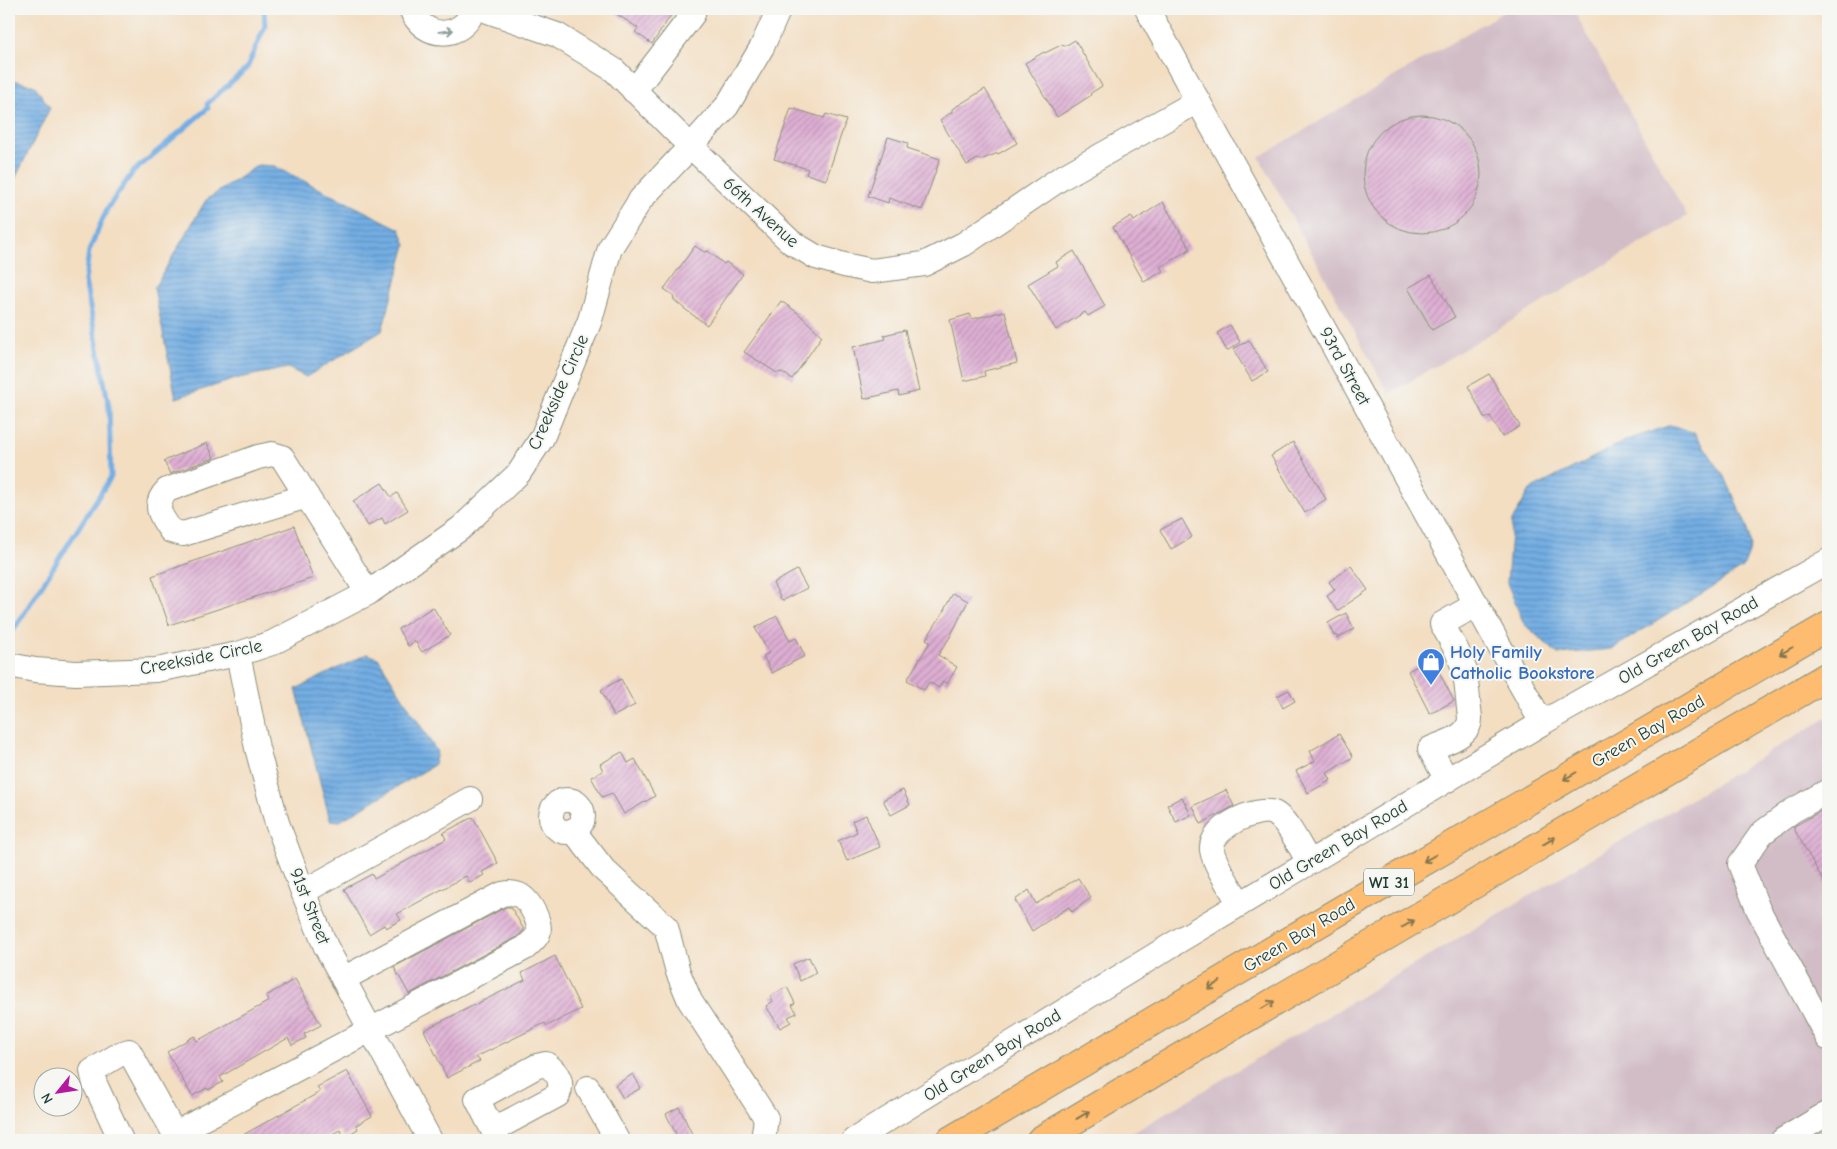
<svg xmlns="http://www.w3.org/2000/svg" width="1837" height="1149" font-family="'Comic Neue',sans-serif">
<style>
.industrial{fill:#d2bdc7}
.water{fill:url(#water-rules);stroke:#49758c}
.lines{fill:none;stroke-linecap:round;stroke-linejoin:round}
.stream{stroke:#73ade3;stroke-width:5}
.building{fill:url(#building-hatch)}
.minor-casing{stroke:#898e7b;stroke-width:26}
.major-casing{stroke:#898e7b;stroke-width:30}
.minor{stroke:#fff;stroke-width:24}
.major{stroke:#fdbc6f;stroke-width:28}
.oneway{stroke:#8f9e9a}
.oneway2{stroke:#83764f}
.labels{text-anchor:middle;stroke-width:4;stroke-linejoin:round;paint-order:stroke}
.shield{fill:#f6f6f2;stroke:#60746d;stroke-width:1}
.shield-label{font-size:16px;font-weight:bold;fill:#1f3d34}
.street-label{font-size:18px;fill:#1f3d34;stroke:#f6f6f2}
.shop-label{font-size:18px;font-weight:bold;fill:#366cbe;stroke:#f6f6f2;text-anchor:start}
</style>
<defs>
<pattern id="water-rules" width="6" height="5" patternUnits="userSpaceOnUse" patternTransform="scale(1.25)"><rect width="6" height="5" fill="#73ade3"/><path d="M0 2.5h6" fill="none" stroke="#5e8eb9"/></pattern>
<pattern id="building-hatch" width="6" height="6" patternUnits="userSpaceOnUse" patternTransform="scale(1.25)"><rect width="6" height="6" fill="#dfafd4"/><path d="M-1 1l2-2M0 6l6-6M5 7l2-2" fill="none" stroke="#b490ad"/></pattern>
</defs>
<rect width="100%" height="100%" fill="#f6f6f2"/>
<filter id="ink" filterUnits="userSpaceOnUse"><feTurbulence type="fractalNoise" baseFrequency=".02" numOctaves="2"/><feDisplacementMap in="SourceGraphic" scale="10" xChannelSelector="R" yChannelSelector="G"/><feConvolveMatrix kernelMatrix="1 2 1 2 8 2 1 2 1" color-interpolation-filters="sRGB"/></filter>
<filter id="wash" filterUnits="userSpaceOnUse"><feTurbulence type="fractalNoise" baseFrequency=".0096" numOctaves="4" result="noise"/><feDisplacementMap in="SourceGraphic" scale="20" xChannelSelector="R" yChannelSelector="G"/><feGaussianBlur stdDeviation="1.12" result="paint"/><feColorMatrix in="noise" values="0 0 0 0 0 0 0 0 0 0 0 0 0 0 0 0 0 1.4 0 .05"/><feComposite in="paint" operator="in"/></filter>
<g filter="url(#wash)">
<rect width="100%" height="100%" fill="#f3dec2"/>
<g class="industrial">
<path d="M1508,9h65l114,207 -298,178 -130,-237z"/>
<path d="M1828,717v423h-707z"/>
</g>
<g class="water">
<path d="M10,79l25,7 15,22 -41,83v-111z"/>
<path d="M258,165l16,1 126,63 6,16 -24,86 -76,46 -18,-9 -49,10 -63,20 -22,-110 52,-88z"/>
<path d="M1671,425l24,8 31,46 22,50 3,18 -8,21 -131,81 -54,5 -34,-30 -17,-41 5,-62 18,-31 97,-50z"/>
<path d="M367,654l11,4 59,94 -3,13 -94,56 -10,-1 -34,-131z"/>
</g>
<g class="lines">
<path class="stream" d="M9,637l102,-160 -2,-70 -24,-126 4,-30 18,-42 26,-37 75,-64 -1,-4 40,-36 18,-42 -1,-17"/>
</g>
<g id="blocks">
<g class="building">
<path d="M609,9h66l-23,35 -17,-12 3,-4z"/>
<path d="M1075,40l27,46 -11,7 -1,3 -33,21 -32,-54 19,-11 1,1 16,-8 4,1z"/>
<path d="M985,89l32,54 -19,11v-1l-17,7 -4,-1 -10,6 -27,-45 12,-8v-3z"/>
<path d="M791,108l33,10 2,-4 20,6 -20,60 -20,-6 2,-5 -34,-10z"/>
<circle cx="1422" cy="174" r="59"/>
<path d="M888,137l20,6 -1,5 33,11 -18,51 -33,-12 -1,5 -20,-7z"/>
<path d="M1163,202l27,47 -30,18 3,4 -19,11 -31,-55 18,-11 3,5z"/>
<path d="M695,246l9,6 4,-1 16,13 2,-2 17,12 -36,51 -21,-15 -12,-10 -1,-5 -9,-6z"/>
<path d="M1074,251l31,55 -17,10 -3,-4 -29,18 -28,-46 30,-18 -2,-4z"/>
<path d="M1431,275l24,42 -23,13 -24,-42z"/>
<path d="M781,301l17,12 24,23 -30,43 -10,-7 -5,1 -33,-21z"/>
<path d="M1005,311l12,52 -33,8 1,5 -21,5 -14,-61 20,-6 2,5z"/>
<path d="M1230,325l10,17 -13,9 -10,-18z"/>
<path d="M905,330l14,61 -20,5 -1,-5 -34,8 -11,-52 33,-8 -2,-4z"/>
<path d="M1249,340l19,32 -16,9 -19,-32z"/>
<path d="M1489,374l31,52 -18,11 -12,-21 -5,3 -17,-33z"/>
<path d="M1293,442l33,57 -21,14 -34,-57z"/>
<path d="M207,443l7,15 -44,16 -6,-13z"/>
<path d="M382,483l9,14 6,-4 11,17 -23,14 -3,-6 -14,8 -15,-25z"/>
<path d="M1182,519l10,18 -21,12 -11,-19z"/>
<path d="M294,526l19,52 -144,47 -17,-49z"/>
<path d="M1351,566l17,24 -31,21 -10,-15 8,-6 -6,-8z"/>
<path d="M797,570l10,18 -25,13 -9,-18z"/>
<path d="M953,593l15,8 -18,36 -12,18 19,12 -10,17 -4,-3 -4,7 -10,-6 -5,8 -17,-10 23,-38 -4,-3 15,-23z"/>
<path d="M433,607l17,28 -28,17 -7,-11 -7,5 -10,-17z"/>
<path d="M1346,613l8,16 -17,9 -1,-3 -2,1 -6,-13z"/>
<path d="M777,616l13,25 6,-3 9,18 -33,17 -9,-17 6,-3 -14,-25z"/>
<path d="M1432,658l22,43 -24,13 -22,-43z"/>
<path d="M621,679l14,26 -21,11 -13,-26z"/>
<path d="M1289,690l6,11 -12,7 -6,-12z"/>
<path d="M1339,734l14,23 -26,16 4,7 -23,13 -12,-22 19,-10 -5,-10z"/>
<path d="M622,752l6,11 7,-4 20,37 -31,18 -12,-21 -10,4 -11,-20 12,-6 -3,-7z"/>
<path d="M903,790l7,15 -19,10 -8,-15z"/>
<path d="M1226,790l8,16 -33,18 -8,-18z"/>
<path d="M1182,797l9,18 -15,7 -9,-17z"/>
<path d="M1828,807v82l-35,-62z"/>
<path d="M866,815l14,32 -33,14 -9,-20 19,-9 -5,-11z"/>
<path d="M473,817l25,46 -16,9 2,3 -14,8 -4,-7 -69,38 4,6 -15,8 -2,-3 -15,9 -25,-45 28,-15 2,5 72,-40 -3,-6z"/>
<path d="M1078,878l13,20 -19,14 -3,-5 -37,24 -17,-31 14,-10 7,14z"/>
<path d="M506,907h5l13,23 -7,7 -108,57 -15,-27z"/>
<path d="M555,956l26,53 -34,17 -2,-3 -69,34 4,4 -33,17 -23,-48 101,-50 -3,-7z"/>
<path d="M809,957l7,16 -16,8 -7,-17z"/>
<path d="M295,979l26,46 -17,9 2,4 -14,7 -4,-7 -68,39 3,5 -15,8 -1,-2 -15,8 -25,-44 27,-16 3,5 72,-40 -3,-5z"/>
<path d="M787,987l8,16 -3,2 5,8 -9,4 3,5 -11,6 -14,-22 7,-5 -3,-5z"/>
<path d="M347,1071l25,45 -16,9 2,4 -14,8 -4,-7 -19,10h-87l86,-48 -3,-5z"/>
<path d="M633,1074l8,14 -18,10 -8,-13z"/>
<path d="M679,1107l16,33h-16l-13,-26z"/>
</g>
</g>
</g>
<g filter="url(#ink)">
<use href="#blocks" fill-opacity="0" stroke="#898e7b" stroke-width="1"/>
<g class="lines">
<defs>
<g id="minor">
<path d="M411,9c12,31 51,32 63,0"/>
<path d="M482,9l75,26 57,35 64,64 113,108 25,15 28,8 28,6 52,-7 40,-20 97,-66 137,-77"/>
<path d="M1147,9l395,714"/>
<path d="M634,91l59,-77"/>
<path d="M307,496l-124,38 -12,-3c-10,-14 -19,-26 -4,-41l91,-33 14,-3 10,3 86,136"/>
<path d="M238,654l19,94 20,75 26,69 23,55 104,193"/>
<path d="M9,665l26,5 41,3 80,-3 82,-16 34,-11 96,-50 93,-65 58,-55 23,-35 48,-118 20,-72 31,-49 50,-53 36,-40 35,-59 17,-38"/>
<path d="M1447,780l-17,-31c15,-7 40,-12 40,-31l-5,-47 -8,-20 -15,-27 35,-20"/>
<path d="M1828,791l-36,20 -30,22 -22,31 18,45 70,129"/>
<circle cx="567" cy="816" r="16"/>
<path d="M573,830l31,40 62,57 12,45 12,29 76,117 -3,22"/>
<path d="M303,892l167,-93"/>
<path d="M1240,904c-8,-14 -26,-40 -28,-54 -3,-22 45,-44 62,-37 14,7 26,35 35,49"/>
<path d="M588,1088l29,52"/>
<path d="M493,1130l65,-35c6,-14 -1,-23 -12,-31l-9,2 -60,33 21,41"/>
<path d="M174,1134l351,-186c4,-4 10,-8 13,-14 4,-11 -8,-32 -17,-38 -6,-4 -13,-3 -19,-2l-159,85"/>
<path d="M121,1140l-26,-56 -3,-13 28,-17 9,-3 49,89"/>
<path d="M854,1140l321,-197 367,-220 286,-162"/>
<path d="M1783,1140l45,-27"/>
</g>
<g id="major">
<path d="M951,1140l436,-257 441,-257"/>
<path d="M1041,1140l114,-68 673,-396"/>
</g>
</defs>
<use href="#minor" class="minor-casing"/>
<use href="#major" class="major-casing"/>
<use href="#minor" class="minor"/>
<use href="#major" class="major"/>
</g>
<defs><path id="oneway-shaft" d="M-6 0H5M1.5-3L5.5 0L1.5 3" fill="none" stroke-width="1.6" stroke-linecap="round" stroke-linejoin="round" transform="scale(1.25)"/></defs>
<use class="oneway" href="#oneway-shaft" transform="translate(446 31) rotate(-7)"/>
<g class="oneway2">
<use href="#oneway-shaft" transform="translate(1786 651) rotate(150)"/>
<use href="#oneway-shaft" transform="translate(1570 776) rotate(150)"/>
<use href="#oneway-shaft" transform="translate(1549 841) rotate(-31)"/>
<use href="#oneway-shaft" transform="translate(1430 858) rotate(150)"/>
<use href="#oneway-shaft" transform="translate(1408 924) rotate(-30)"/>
<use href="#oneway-shaft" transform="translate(1214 985) rotate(149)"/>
<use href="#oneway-shaft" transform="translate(1268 1005) rotate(-30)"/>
<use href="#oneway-shaft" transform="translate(1083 1115) rotate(-31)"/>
</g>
</g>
<defs>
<symbol id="shop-pin" viewBox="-11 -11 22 30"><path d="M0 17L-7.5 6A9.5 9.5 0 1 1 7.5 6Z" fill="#3f7fe0" stroke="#f6f6f2"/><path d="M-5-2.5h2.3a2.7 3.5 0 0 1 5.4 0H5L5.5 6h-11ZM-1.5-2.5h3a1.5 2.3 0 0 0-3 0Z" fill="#fff"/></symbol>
</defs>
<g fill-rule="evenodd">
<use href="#shop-pin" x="1415" y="646" width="32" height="43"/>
</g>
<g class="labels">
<rect class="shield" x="1364" y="868.5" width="50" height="27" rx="4"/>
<g class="shield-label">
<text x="1389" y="888">WI 31</text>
</g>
<g class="street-label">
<text transform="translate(761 212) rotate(42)" y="6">66th Avenue</text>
<text transform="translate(1345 366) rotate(61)" y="6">93rd Street</text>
<text transform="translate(558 392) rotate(-66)" y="6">Creekside Circle</text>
<text transform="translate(1688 640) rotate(-30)" y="6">Old Green Bay Road</text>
<text transform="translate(201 657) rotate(-11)" y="6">Creekside Circle</text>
<text transform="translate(1648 731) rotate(-30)" y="6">Green Bay Road</text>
<text transform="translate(1338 845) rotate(-31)" y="6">Old Green Bay Road</text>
<text transform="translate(310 906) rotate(68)" y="6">91st Street</text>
<text transform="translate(1299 935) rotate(-31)" y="6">Green Bay Road</text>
<text transform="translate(992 1055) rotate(-32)" y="6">Old Green Bay Road</text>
</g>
<g class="shop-label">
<text x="1450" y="658">Holy Family<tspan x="1450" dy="21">Catholic Bookstore</tspan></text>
</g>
</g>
<rect width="1837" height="1149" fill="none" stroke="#f6f6f2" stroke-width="30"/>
<g transform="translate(58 1092) rotate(240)"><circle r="24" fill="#f6f6f2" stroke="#a0aca6"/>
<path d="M0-4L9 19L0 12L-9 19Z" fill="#b5179e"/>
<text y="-8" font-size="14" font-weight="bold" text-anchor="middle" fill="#1f3d34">N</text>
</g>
</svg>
